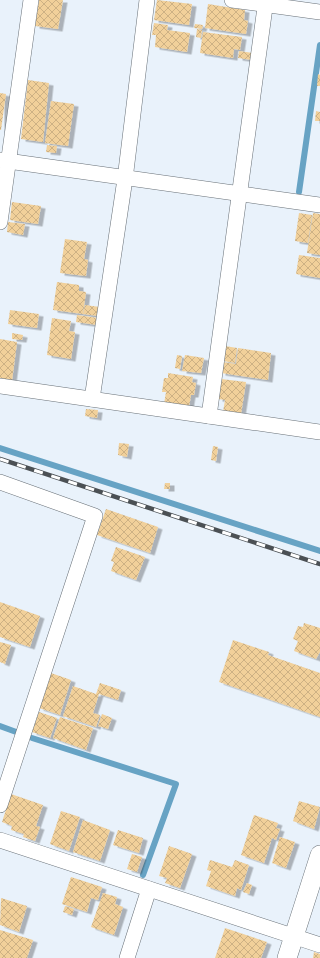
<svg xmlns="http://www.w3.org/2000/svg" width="320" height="958" font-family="'Archivo Narrow',sans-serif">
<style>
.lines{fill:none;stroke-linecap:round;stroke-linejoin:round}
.stream{stroke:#67a3c4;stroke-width:6}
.building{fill:url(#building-cross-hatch);filter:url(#shadow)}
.minor-casing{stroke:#687077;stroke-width:16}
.tertiary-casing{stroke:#687077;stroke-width:20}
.minor{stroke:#fff;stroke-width:15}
.tertiary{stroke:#fff;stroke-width:19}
.rail-casing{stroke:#4b5054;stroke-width:4.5}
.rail{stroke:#fff;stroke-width:3;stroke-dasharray:9;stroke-linecap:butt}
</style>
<defs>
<pattern id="building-cross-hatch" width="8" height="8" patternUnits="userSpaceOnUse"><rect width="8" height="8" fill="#f1d09a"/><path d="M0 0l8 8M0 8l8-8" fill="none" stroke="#cdb184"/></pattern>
<filter id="shadow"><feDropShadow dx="4.5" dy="2.5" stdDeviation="0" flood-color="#0004"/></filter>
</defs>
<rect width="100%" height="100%" fill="#e9f2fb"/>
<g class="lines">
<g class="stream">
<path d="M299,192l21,-147"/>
<path d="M0,448l320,103"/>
<path d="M0,726l19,7"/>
<path d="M32,738l144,46 -33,91"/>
</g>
</g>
<g class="building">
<path d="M39,0h24l-5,29 -23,-3z"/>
<path d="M157,0l35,4 -3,21 -35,-5z"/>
<path d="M208,4l37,6 -1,10 4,1 -2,13 -41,-6z"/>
<path d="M154,23l14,2 -1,5 23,3 -3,19 -32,-5 1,-12h-4z"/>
<path d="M195,24l8,1 -1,4 -8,-1z"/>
<path d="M197,29l5,1 -1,8 -5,-1z"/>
<path d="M203,32l39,5 -2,13 -6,-1 -1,9 -33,-5z"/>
<path d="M239,51l14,2 -1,7 -14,-2z"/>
<path d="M318,74l2,1v11h-3z"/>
<path d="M28,80l21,3 -6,59 -22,-3z"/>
<path d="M0,93l6,1 -5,36h-1z"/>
<path d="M51,101l23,3 -6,42 -23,-3z"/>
<path d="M316,111l4,1v9h-5z"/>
<path d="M47,145l10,1 -1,7 -10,-1z"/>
<path d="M12,202l29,4 -3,18 -28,-4z"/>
<path d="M299,213l13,2 -4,28 -13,-2z"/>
<path d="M313,213l7,1v41l-13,-2z"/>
<path d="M8,222l17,2 -2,11 -16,-3z"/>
<path d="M65,239l22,3 -3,17 4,1 -2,16 -26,-3z"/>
<path d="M299,255l21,3v20l-24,-4z"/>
<path d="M57,282l22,3v6l7,1 -3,22 -30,-4z"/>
<path d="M85,305l15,2 -2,9 -15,-2z"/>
<path d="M10,310l29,4 -2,14 -29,-4z"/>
<path d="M77,315l21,3 -1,7 -21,-3z"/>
<path d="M52,318l19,3 -2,10 6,1 -4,27 -24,-4z"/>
<path d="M12,333l11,2 -1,5 -10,-1z"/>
<path d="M0,339l17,3 -5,39 -12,-1z"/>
<path d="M225,346l12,2 -2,15 -12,-2z"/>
<path d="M238,348l33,5 -3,27 -47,-7 2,-11 13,2z"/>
<path d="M177,355l5,1 -2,13 -5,-1z"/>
<path d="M185,355l19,3 -3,15 -19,-2z"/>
<path d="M168,373l25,4 -1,5 4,1 -2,12h-3l-2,12 -25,-3 2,-12h-4l2,-14h4z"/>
<path d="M221,379l25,3 -5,32 -18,-2 2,-12 -7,-1z"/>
<path d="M86,409l12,1 -1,8 -12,-2z"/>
<path d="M119,443l10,1 -2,13 -9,-2z"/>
<path d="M213,446l5,1 -2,14 -5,-1z"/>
<path d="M165,483h5v6h-6z"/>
<path d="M106,509l52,18 -8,26 -53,-18z"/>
<path d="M116,547l29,10 -9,23 -25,-9 3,-9 -3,-1z"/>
<path d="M0,602l40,14 -10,31 -30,-10z"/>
<path d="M304,623l16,5v24l-4,7 -22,-8 4,-10 -5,-2 5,-13 5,1z"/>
<path d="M233,640l36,12 -1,3 52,18v44l-101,-35z"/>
<path d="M0,642l11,3 -6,19 -5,-2z"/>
<path d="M51,673l20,7 -11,35 -21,-7z"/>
<path d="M100,683l21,7 -3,10 -19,-6 -6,19 7,2 -4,12 -33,-11 10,-30 23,8z"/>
<path d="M39,712l18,6 -7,20 -18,-6z"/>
<path d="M102,714l10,4 -4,11 -10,-3z"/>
<path d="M60,717l33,11 -7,22 -33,-12z"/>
<path d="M11,794l32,11 -7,21 4,1 -5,14 -12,-4 1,-3 -13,-4 1,-4 -10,-4z"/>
<path d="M299,801l21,6 -6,22 -21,-8z"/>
<path d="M61,811l19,6 -11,34 -19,-7z"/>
<path d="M254,815l24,8 -2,5 4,1 -4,11 -4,-2 -8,25 -23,-8z"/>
<path d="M83,820l27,10 -10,31 -27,-9z"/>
<path d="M118,830l25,8 -4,15 -26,-8z"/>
<path d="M280,837l15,5 -9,26 -14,-5z"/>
<path d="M169,846l23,8 -12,34 -15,-5 2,-5 -8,-2z"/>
<path d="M132,854l10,3 -5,15 -10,-3z"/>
<path d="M210,860l22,7 3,-7 14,5 -8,25 -4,-2 -2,8 -29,-10 5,-15 -4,-1z"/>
<path d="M71,877l31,10 -4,13 -7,-2 -4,14 -25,-8z"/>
<path d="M247,883l5,2 -3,9 -6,-2z"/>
<path d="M103,893l14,4 -2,7 8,3 -9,28 -23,-8z"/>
<path d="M1,898l26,8 -8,26 -19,-7z"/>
<path d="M65,906l9,3 -2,6 -9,-3z"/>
<path d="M225,928l42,14 -6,16h-46z"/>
<path d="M0,930l33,10 -6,18h-27z"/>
<path d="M314,952l6,2v4h-7z"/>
</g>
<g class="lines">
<defs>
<g id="minor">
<path d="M232,0l88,12"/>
<path d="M0,160l320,45"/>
<path d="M0,222l31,-222"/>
<path d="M0,386l320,46"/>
<path d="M92,399l33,-220 22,-179"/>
<path d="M209,416l57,-416"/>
<path d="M0,482l95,34 -95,289"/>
<path d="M0,840l320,105"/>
<path d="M127,958l22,-69"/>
</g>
<path id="tertiary" d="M287,958l33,-103"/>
</defs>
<use href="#minor" class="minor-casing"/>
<use href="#tertiary" class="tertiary-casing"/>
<use href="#minor" class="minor"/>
<use href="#tertiary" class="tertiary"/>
<defs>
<path id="rail" d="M0,459l320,105"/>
</defs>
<use href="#rail" class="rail-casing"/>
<use href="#rail" class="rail"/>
</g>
</svg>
